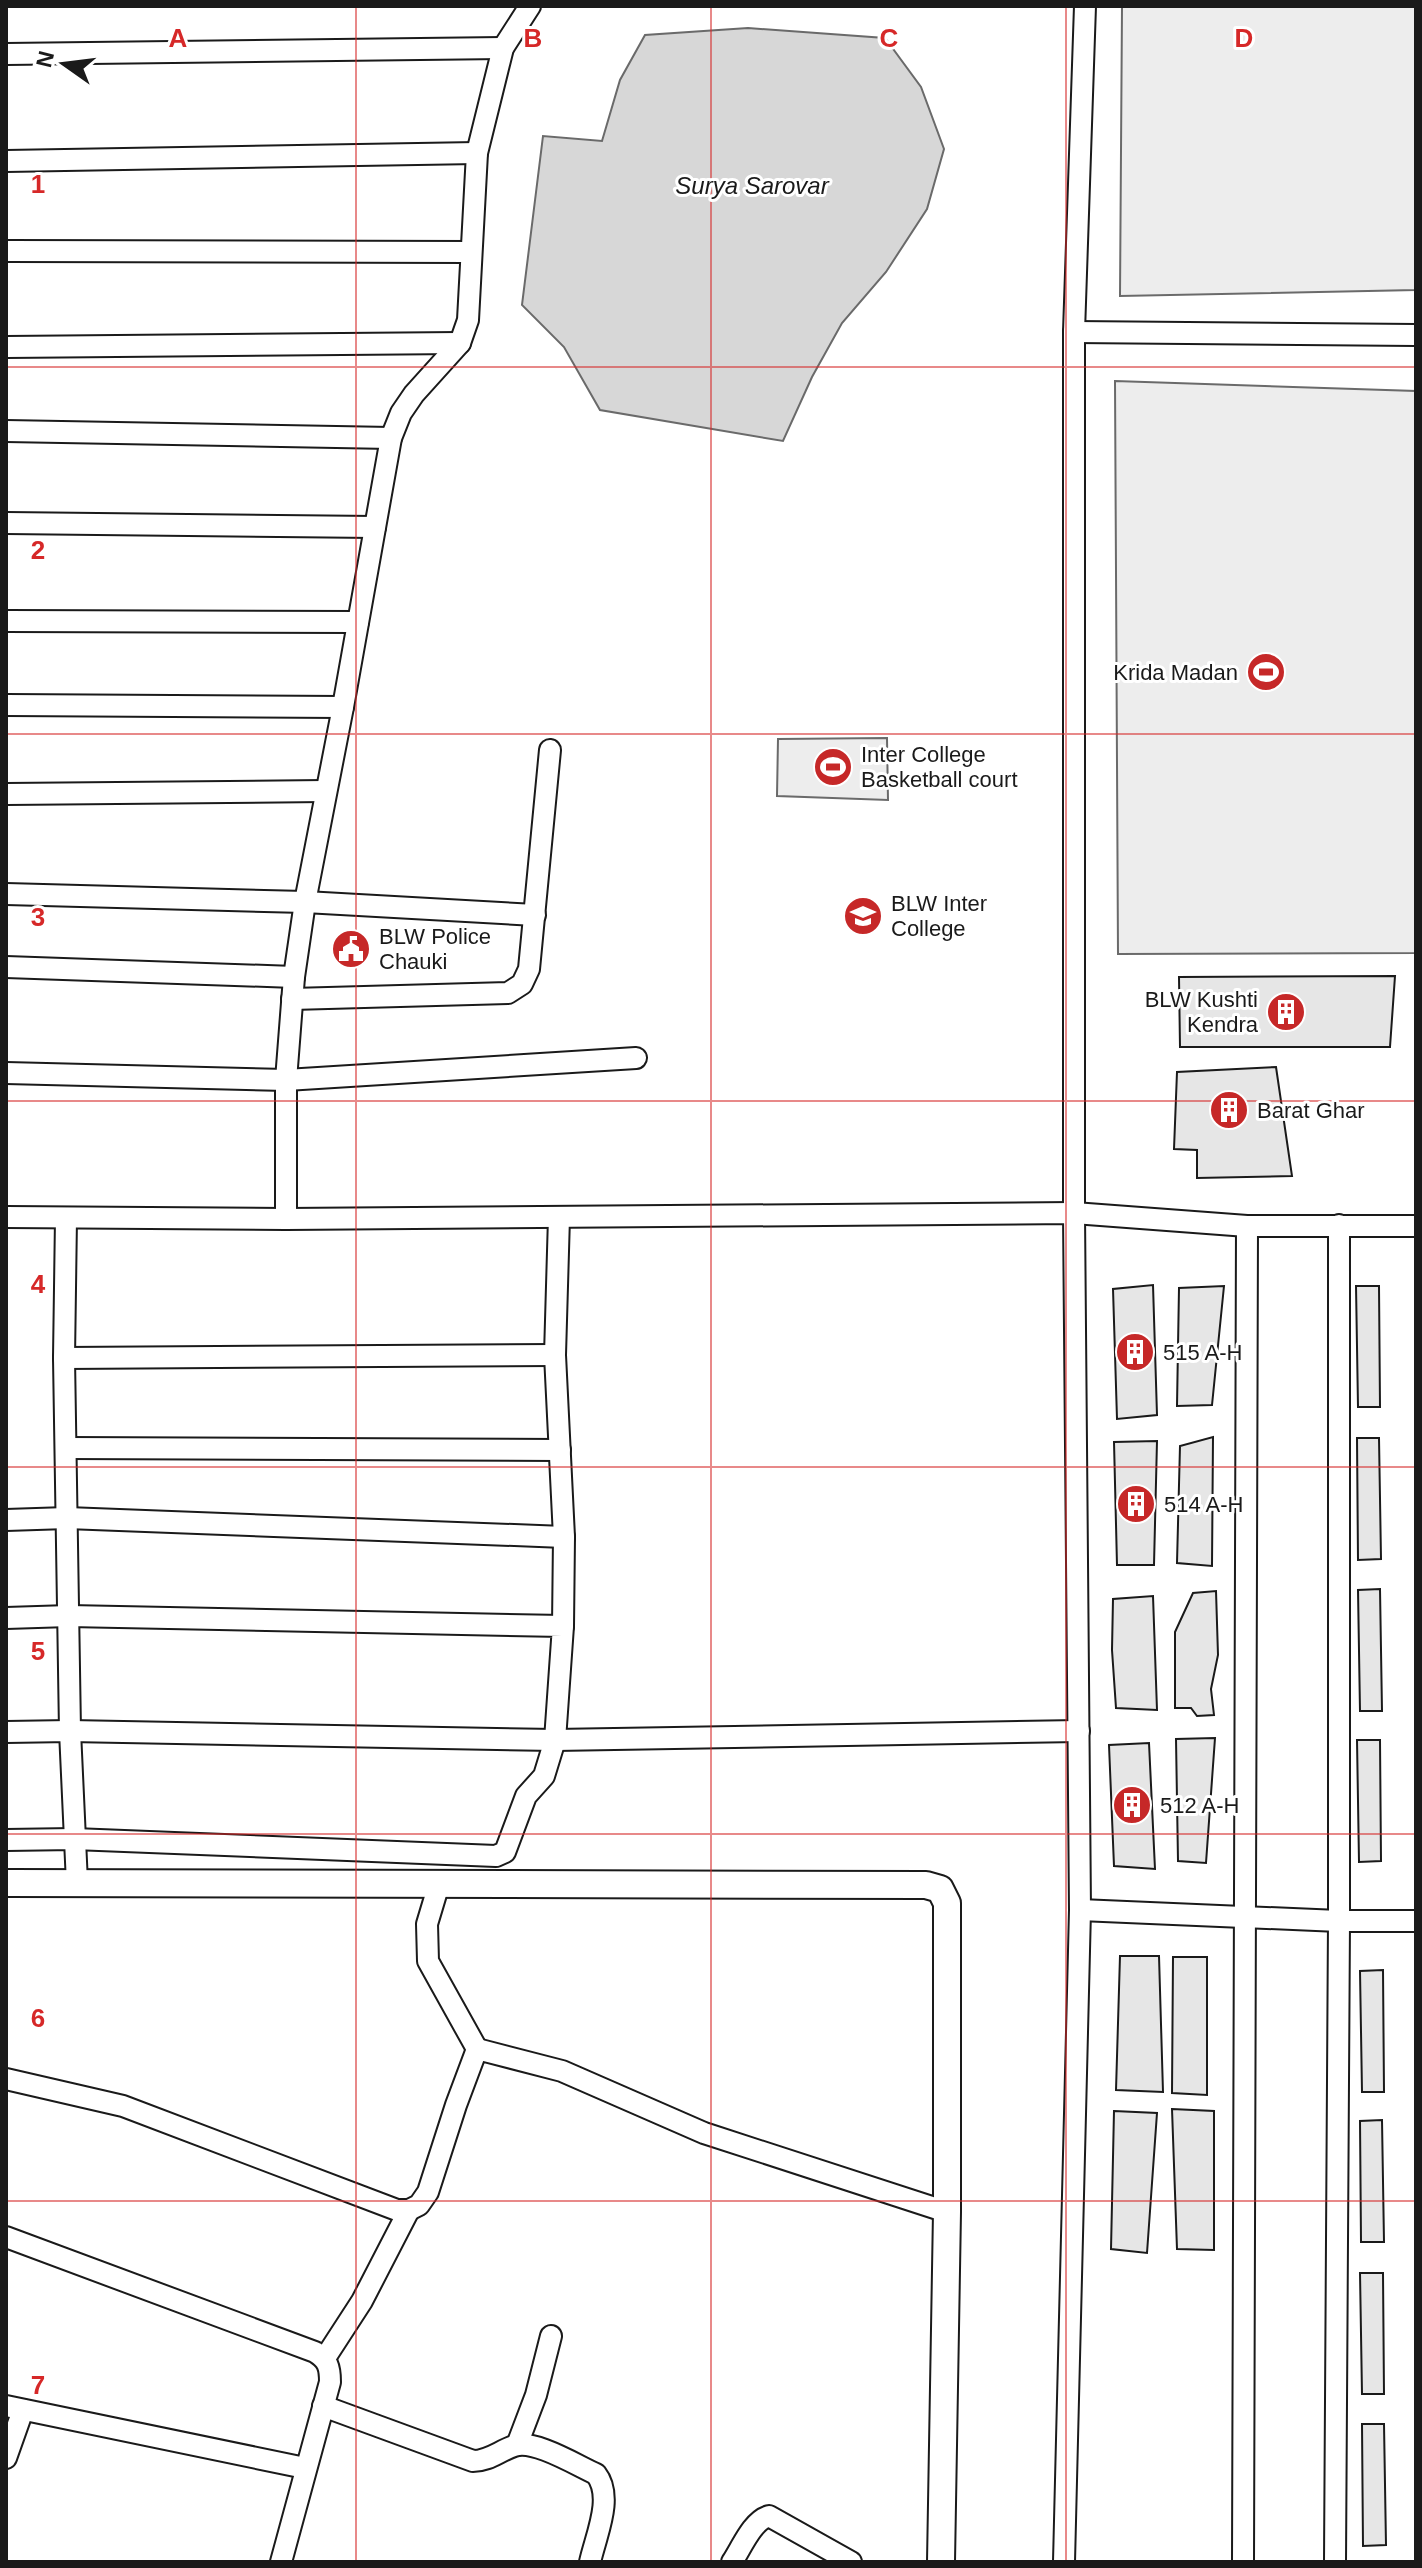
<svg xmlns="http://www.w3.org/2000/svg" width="1422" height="2568" font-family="Arial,sans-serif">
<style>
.built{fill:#ededed;stroke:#6a6a6a;stroke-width:2}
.water{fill:#d7d7d7;stroke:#6a6a6a;stroke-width:2}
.building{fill:#e6e6e6;stroke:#1a1a1a;stroke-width:2}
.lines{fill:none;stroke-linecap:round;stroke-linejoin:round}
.minor-casing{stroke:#1a1a1a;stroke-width:24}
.tertiary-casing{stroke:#1a1a1a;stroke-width:30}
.minor{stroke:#fff;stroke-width:20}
.tertiary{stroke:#fff;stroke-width:26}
.grid{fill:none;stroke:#d62828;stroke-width:2;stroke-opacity:0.55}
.labels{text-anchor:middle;stroke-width:6;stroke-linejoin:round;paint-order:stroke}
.poi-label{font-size:22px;fill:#1a1a1a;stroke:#fff;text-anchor:start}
.water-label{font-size:24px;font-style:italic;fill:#1a1a1a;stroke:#fff}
.grid-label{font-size:26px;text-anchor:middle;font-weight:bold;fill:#d62828;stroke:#fff;stroke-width:6;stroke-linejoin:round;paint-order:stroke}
</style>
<rect width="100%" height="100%" fill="#fff"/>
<g class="built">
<path d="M1122,7h294v283l-296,6z"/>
<path d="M1115,381l301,10v562l-298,1z"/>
<path d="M887,738l1,62 -111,-4 1,-57z"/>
</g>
<path class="water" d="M748,28l137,10 36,49 23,62 -17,60 -41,63 -44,51 -30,54 -29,64 -183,-31 -36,-63 -42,-42 21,-169 59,5 18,-61 25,-45z"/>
<g class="building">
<path d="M1395,976l-5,71h-210l-1,-70z"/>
<path d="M1276,1067l16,109 -95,2v-28l-23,-1 3,-77z"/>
<path d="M1153,1285l4,130 -40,4 -4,-130z"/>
<path d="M1224,1286l-12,119 -35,1 2,-118z"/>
<path d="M1356,1286h23l1,121h-22z"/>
<path d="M1213,1437l-1,129 -35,-3 3,-117z"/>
<path d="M1357,1438h22l2,121 -23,1z"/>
<path d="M1157,1441l-3,124h-37l-3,-123z"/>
<path d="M1380,1589l2,122h-22l-2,-121z"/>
<path d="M1216,1591l2,64 -7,34 3,26 -17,1 -6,-8h-16v-76l18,-39z"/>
<path d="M1153,1596l4,114 -41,-2 -4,-58 1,-51z"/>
<path d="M1215,1738l-9,125 -28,-2 -2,-122z"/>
<path d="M1357,1740h23l1,121 -22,1z"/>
<path d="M1149,1743l6,126 -41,-3 -5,-121z"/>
<path d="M1120,1956h39l4,136 -47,-2z"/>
<path d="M1173,1957h34v138l-35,-2z"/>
<path d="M1383,1970l1,122h-22l-2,-121z"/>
<path d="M1172,2109l42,2v139l-37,-1z"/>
<path d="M1114,2111l43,2 -10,140 -36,-4z"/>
<path d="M1382,2120l2,122h-23l-1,-121z"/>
<path d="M1360,2273h23l1,121h-22z"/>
<path d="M1362,2424h22l2,121 -23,1z"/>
</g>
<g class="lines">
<defs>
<g id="minor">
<path d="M6,54l497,-6"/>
<path d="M6,161l471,-8"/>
<path d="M6,251l465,1"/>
<path d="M1074,332l342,3"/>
<path d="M6,347l454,-4"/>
<path d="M6,431l385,7"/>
<path d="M6,523l369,4"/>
<path d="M6,621l352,1"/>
<path d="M6,705l337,2"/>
<path d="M6,794l319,-3"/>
<path d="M6,894l299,8 230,13"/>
<path d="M6,967l288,10"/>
<path d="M292,999l216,-6 14,-9 7,-15 21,-219"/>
<path d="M6,1073l280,7 350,-22"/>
<path d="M6,1217l280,2 788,-6 173,13h169"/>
<path d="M559,1217l-4,138 9,182 -1,89"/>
<path d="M66,1218l-2,140 6,373 7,152"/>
<path d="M286,1219v-139l8,-103 11,-75 38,-195 48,-269 10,-25 13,-19 46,-51 8,-23 9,-167 26,-105 27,-42"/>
<path d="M64,1358l491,-3"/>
<path d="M66,1448l494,2"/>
<path d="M6,1520l61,-2 497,19"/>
<path d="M6,1618l63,-2 494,10 -8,114 -11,36 -18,20 -21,56 -9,4 -422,-17 -68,1"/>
<path d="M6,1732l64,-1 485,9 524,-9"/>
<path d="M439,1884l-12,40 1,37 49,88"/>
<path d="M1080,1910l259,11h77"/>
<path d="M6,2079l117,27 274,104h12l10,-5 9,-13 28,-87 21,-56 85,22 142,62 243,79"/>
<path d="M6,2237l309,115c13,8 15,15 15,30l-49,180"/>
<path d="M325,2358l37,-57 47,-91"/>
<path d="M6,2406l299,62"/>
<path d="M323,2406l150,55c16,0 26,-10 41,-15 20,-7 62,19 82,28 18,23 0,61 -6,88"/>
<path d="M517,2445l19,-50 15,-59"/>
<path d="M6,2458l17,-48"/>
<path d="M732,2562c10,-15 20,-41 37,-46l82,46"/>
<path d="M1064,2562l16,-652 -6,-697v-881l11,-326"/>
<path d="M1243,2562l4,-1336"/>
<path d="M1335,2562l4,-641v-696"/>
</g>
<path id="tertiary" d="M6,1883l920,2 14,4 7,14v309l-6,350"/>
</defs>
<use href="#minor" class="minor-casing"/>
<use href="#tertiary" class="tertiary-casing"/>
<use href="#minor" class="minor"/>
<use href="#tertiary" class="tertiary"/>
</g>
<path class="grid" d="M356,6v2556M711,6v2556M1066,6v2556M6,367h1410M6,734h1410M6,1101h1410M6,1467h1410M6,1834h1410M6,2201h1410"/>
<defs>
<symbol id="stadium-disc" viewBox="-11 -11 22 22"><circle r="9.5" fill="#c62828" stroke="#fff"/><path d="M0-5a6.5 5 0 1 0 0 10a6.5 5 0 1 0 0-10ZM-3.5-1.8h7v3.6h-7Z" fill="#fff"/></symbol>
<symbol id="university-disc" viewBox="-11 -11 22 22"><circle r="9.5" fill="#c62828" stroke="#fff"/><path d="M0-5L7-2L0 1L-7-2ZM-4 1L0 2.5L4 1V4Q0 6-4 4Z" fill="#fff"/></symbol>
<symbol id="civic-disc" viewBox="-11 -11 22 22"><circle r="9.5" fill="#c62828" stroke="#fff"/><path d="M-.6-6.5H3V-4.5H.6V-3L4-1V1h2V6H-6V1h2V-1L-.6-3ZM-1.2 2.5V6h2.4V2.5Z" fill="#fff"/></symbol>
<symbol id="building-disc" viewBox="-11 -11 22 22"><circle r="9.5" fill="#c62828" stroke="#fff"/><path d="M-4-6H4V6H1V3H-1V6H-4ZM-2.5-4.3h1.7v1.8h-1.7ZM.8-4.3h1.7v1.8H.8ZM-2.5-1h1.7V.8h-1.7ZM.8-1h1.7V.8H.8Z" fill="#fff"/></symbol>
</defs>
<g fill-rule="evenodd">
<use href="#stadium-disc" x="1244" y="650" width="44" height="44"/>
<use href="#stadium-disc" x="811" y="745" width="44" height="44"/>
<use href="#university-disc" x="841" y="894" width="44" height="44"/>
<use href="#civic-disc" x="329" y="927" width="44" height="44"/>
<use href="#building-disc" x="1264" y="990" width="44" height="44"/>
<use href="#building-disc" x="1207" y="1088" width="44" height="44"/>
<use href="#building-disc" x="1113" y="1330" width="44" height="44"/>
<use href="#building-disc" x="1114" y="1482" width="44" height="44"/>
<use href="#building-disc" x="1110" y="1783" width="44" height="44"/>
</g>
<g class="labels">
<g class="poi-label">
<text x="1238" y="680" text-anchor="end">Krida Madan</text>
<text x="861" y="762">Inter College<tspan x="861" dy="25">Basketball court</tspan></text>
<text x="891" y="911">BLW Inter<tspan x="891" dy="25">College</tspan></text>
<text x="379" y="944">BLW Police<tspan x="379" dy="25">Chauki</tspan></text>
<text x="1258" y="1007" text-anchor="end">BLW Kushti<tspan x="1258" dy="25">Kendra</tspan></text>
<text x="1257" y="1118">Barat Ghar</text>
<text x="1163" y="1360">515 A-H</text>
<text x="1164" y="1512">514 A-H</text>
<text x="1160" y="1813">512 A-H</text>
</g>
<g class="water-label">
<text x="752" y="194">Surya Sarovar</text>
</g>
</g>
<g class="grid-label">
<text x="178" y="47">A</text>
<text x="533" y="47">B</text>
<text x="889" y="47">C</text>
<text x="1244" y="47">D</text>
<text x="38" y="193">1</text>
<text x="38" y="559">2</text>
<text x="38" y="926">3</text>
<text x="38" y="1293">4</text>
<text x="38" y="1660">5</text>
<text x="38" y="2027">6</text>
<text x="38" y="2394">7</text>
</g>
<rect width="1422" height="2568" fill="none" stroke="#1a1a1a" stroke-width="16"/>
<g transform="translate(64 64) rotate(284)" stroke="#ffffff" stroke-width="6" paint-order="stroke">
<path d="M0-6L14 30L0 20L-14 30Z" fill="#1a1a1a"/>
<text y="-12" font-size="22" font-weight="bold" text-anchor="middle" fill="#1a1a1a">N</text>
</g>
</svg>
